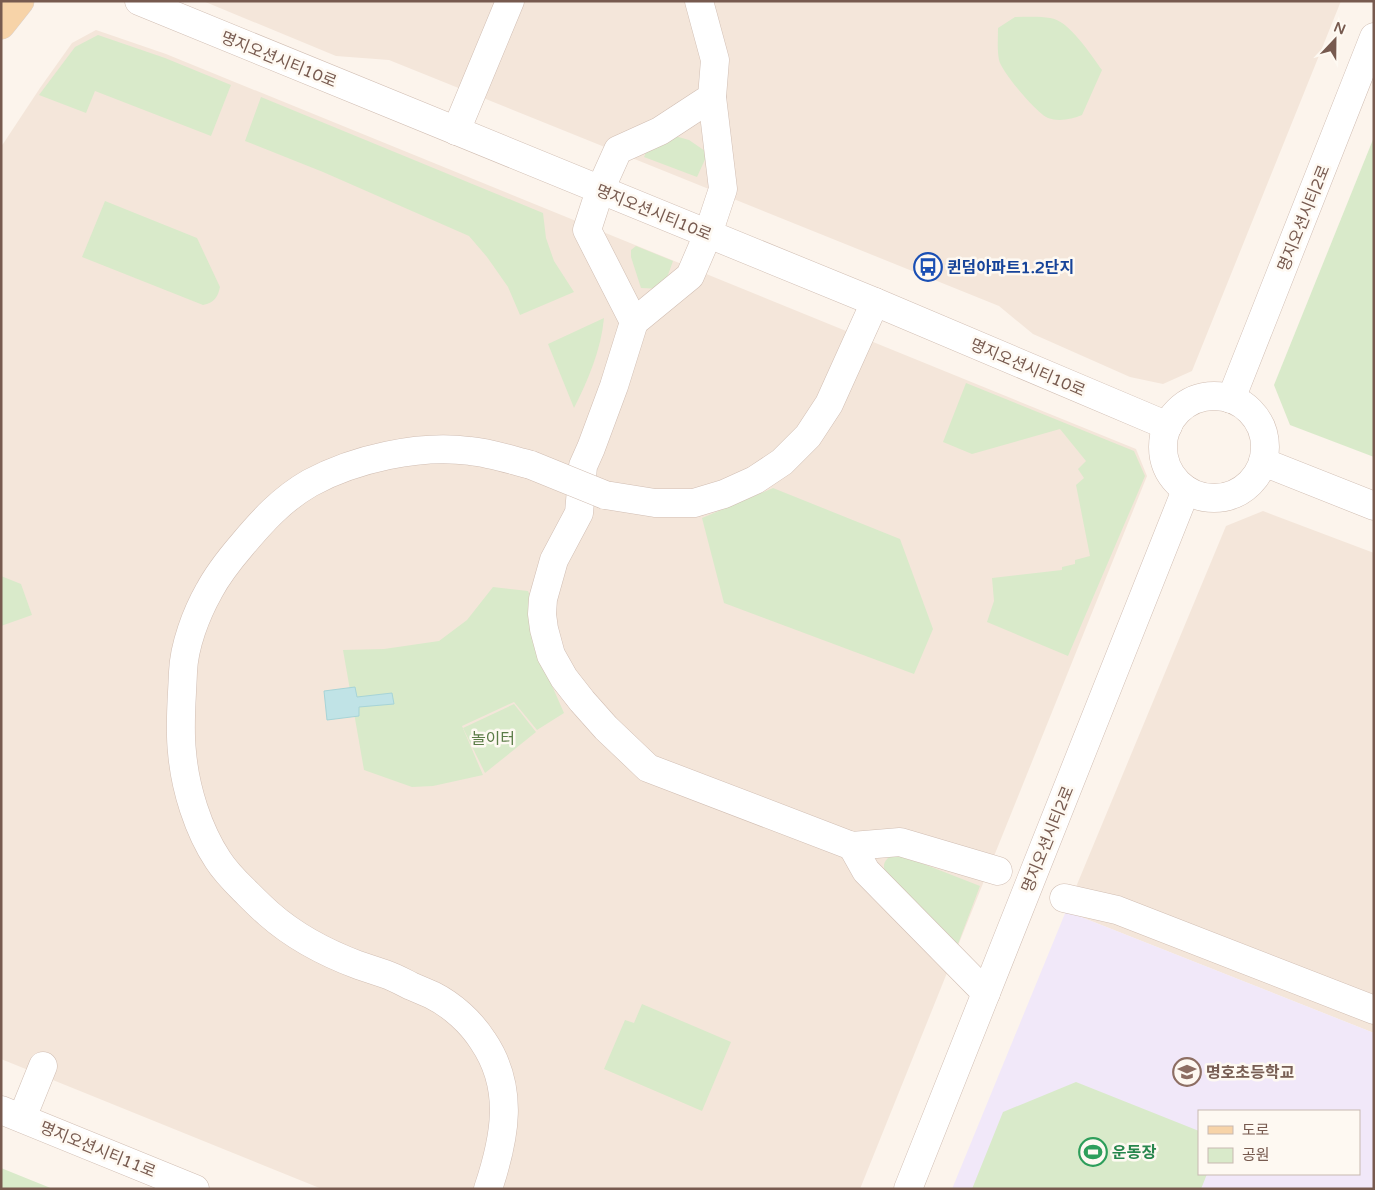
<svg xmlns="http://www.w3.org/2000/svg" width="1375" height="1190" font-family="'Varela Round','Noto Sans KR',sans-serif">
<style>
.residential{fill:#f4e6da}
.education{fill:#f1e8f9;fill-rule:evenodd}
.green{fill:#d9eaca}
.water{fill:#c0e3e6;stroke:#a7d4d7}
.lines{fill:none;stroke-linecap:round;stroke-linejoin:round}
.minor-casing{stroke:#d1beb3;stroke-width:29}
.major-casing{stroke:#d9d1ce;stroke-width:29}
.minor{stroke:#fff;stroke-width:28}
.major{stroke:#f7d3a8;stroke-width:28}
.minor-bridge-casing{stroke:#d1beb3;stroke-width:29;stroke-linecap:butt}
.minor-bridge{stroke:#fff;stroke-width:28}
.labels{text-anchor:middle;stroke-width:5;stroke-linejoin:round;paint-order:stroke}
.street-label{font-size:16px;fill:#775a4f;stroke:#fef9f2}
.transit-label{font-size:16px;font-weight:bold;fill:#164399;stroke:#fef9f2;text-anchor:start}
.park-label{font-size:16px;fill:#5b7c47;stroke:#fef9f2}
.education-label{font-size:16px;font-weight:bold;fill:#785e54;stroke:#fef9f2;text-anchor:start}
.leisure-label{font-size:16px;font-weight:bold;fill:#27864d;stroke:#fef9f2;text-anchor:start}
</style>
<rect width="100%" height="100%" fill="#fcf4ec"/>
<g class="residential">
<path d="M203,1h1138l-149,370 -29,13 -33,-7 -97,-43 -34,-28 -610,-246 -53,-4z"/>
<path d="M96,30l70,24 970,395 11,27 -287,713h-538l-321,-130v-912l39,-59 32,-45z"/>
<path d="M1263,511l111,42v480l-308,-122 160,-385z"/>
</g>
<path class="education" d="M1066,911l308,122v156h-422zM1199,1111h160v63h-160z"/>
<g class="green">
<path d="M1015,17c11,0 24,-1 35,1 19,2 41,37 52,52l-20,45c-10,4 -23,7 -34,3 -11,-4 -47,-47 -49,-58 -2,-11 -1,-21 -1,-32z"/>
<path d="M98,35l67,23 66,27 -20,51 -116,-45 -9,22 -47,-18 36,-48z"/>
<path d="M261,97l282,116 3,25 8,23 20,31 -54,23 -12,-28 -21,-30 -18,-21 -146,-64 -78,-31z"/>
<path d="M675,136l14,4 19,13 -11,24 -53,-20 3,-7z"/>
<path d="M1374,137v320l-84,-32 -16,-40z"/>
<path d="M105,201l92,37 23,49c-2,10 -6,16 -17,18l-121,-48z"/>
<path d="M636,246l37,15 -10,28 -22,-1 -10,-31v-7z"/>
<path d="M604,318c-3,32 -16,62 -30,90l-26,-64z"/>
<path d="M966,383l168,68 11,25 -77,180 -81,-34 7,-21 -2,-23 70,-8v-3l13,-3v-4l15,-4 -14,-71 8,-7 -6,-9 8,-8 -26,-32 -88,25 -29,-12z"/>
<path d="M773,488l127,51 33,90 -19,45 -190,-71 -22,-85z"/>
<path d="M1,576l20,8 11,31 -31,11z"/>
<path d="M493,587l35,4 6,15 9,59 21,48 -27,17 -23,-28 -52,24 21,49 -50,11 -21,1 -48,-17 -21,-120 41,-1 55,-8 28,-21z"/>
<path d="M514,704l22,28 -51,41 -22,-45z"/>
<path d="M893,854h5l82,32 -22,58 -68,-63c-7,-13 -10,-18 3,-27z"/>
<path d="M642,1004l89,38 -29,69 -98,-42 21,-49 9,3z"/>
<path d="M1076,1082l123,49v43h8l-6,15h-229l31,-77z"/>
<path d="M1,1168l52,21h-52z"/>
</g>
<path class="water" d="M355,687l2,10 35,-4 2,11 -35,3v9l-32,4 -3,-29z"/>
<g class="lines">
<defs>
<g id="minor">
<path d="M139,1l736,301 293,124"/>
<path d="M712,97l11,92 -15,45 -18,42 -56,46 -20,64 -23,62 -8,18 -4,47 -25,47 -11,39 -1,15 2,15 7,26 13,23 18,23 24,27 42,40 204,78 48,-4 98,29"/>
<path d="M456,131l54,-130"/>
<path d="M634,322l-47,-92 13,-40 18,-40 42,-19 52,-34 3,-37 -16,-59"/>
<circle cx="1214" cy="447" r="51"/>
<path d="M1231,399l143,-362"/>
<path d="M1263,462l111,44"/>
<path d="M605,495l50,8h39l30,-9 31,-14 27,-18 26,-26 21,-32 46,-102"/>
<path d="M852,846l14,25 120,122"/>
<path d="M1064,898l53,12 257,100"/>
<path d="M1,1110l194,79"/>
<path d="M22,1118l21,-52"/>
<path d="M488,1189c17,-51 27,-101 -5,-148 -12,-19 -31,-36 -51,-46 -7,-3 -14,-6 -21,-9 -8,-4 -17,-9 -26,-12 -9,-3 -18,-6 -27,-9 -32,-12 -63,-28 -89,-51 -7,-6 -14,-13 -21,-20 -11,-11 -21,-20 -30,-34 -20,-30 -33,-72 -36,-108 -3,-26 0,-53 1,-80 1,-26 13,-58 26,-81 9,-17 21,-32 33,-46 20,-24 40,-46 68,-62 44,-24 110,-39 160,-32 21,2 41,9 61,14"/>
<path d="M908,1189l278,-699"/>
</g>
<path id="major" d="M1,25l19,-24"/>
</defs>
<use href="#minor" class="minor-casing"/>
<use href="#major" class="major-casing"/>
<use href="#minor" class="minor"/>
<use href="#major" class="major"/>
<defs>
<path id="minor-bridge" d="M531,465l74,30"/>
</defs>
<use href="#minor-bridge" class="minor-bridge-casing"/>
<use href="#minor-bridge" class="minor-bridge"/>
</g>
<defs>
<symbol id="bus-ring" viewBox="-11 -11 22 22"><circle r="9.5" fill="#fef9f2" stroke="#1a4fb4" stroke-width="1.5"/><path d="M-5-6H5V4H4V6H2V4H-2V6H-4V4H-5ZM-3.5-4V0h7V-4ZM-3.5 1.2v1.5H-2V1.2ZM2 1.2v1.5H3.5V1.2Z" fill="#1a4fb4"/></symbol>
<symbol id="school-ring" viewBox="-11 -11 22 22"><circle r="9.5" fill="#fef9f2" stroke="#8d6e63" stroke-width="1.5"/><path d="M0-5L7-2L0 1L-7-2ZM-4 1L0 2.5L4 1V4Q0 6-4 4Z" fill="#8d6e63"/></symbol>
<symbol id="stadium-ring" viewBox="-11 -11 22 22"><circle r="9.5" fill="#fef9f2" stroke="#2e9e5b" stroke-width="1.5"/><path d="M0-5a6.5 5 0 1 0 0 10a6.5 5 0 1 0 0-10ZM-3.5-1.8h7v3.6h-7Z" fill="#2e9e5b"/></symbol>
</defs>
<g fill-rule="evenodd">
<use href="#bus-ring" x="912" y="251" width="32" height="32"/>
<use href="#school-ring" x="1171" y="1056" width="32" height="32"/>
<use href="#stadium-ring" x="1077" y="1136" width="32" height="32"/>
</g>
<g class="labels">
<g class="street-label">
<text transform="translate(279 59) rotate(22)" y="6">명지오션시티10로</text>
<text transform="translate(654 212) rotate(22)" y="6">명지오션시티10로</text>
<text transform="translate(1303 218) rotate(-68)" y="6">명지오션시티2로</text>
<text transform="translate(1028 367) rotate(23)" y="6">명지오션시티10로</text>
<text transform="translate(1047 839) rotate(-68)" y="6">명지오션시티2로</text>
<text transform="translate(98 1149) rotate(22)" y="6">명지오션시티11로</text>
</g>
<g class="transit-label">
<text x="947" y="273">퀸덤아파트1.2단지</text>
</g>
<g class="park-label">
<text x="493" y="744">놀이터</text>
</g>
<g class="education-label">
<text x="1206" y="1078">명호초등학교</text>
</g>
<g class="leisure-label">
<text x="1112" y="1158">운동장</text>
</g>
</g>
<rect width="1375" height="1190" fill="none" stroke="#775a4f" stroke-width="5"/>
<rect x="1198" y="1110" width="162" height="65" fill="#fef9f2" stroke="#c8b9b1"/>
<rect x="1208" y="1126" width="25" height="8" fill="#f7d3a8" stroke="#c8b9b1"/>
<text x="1242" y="1135" font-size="15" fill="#775a4f">도로</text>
<rect x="1208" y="1148" width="25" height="15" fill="#d9eaca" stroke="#c8b9b1"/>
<text x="1242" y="1160" font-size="15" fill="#775a4f">공원</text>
<g transform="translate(1335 40) rotate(22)" stroke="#fef9f2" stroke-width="4" paint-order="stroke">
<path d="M0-4L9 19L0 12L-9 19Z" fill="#775a4f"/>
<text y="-8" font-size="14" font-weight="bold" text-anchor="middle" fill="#775a4f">N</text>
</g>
</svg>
